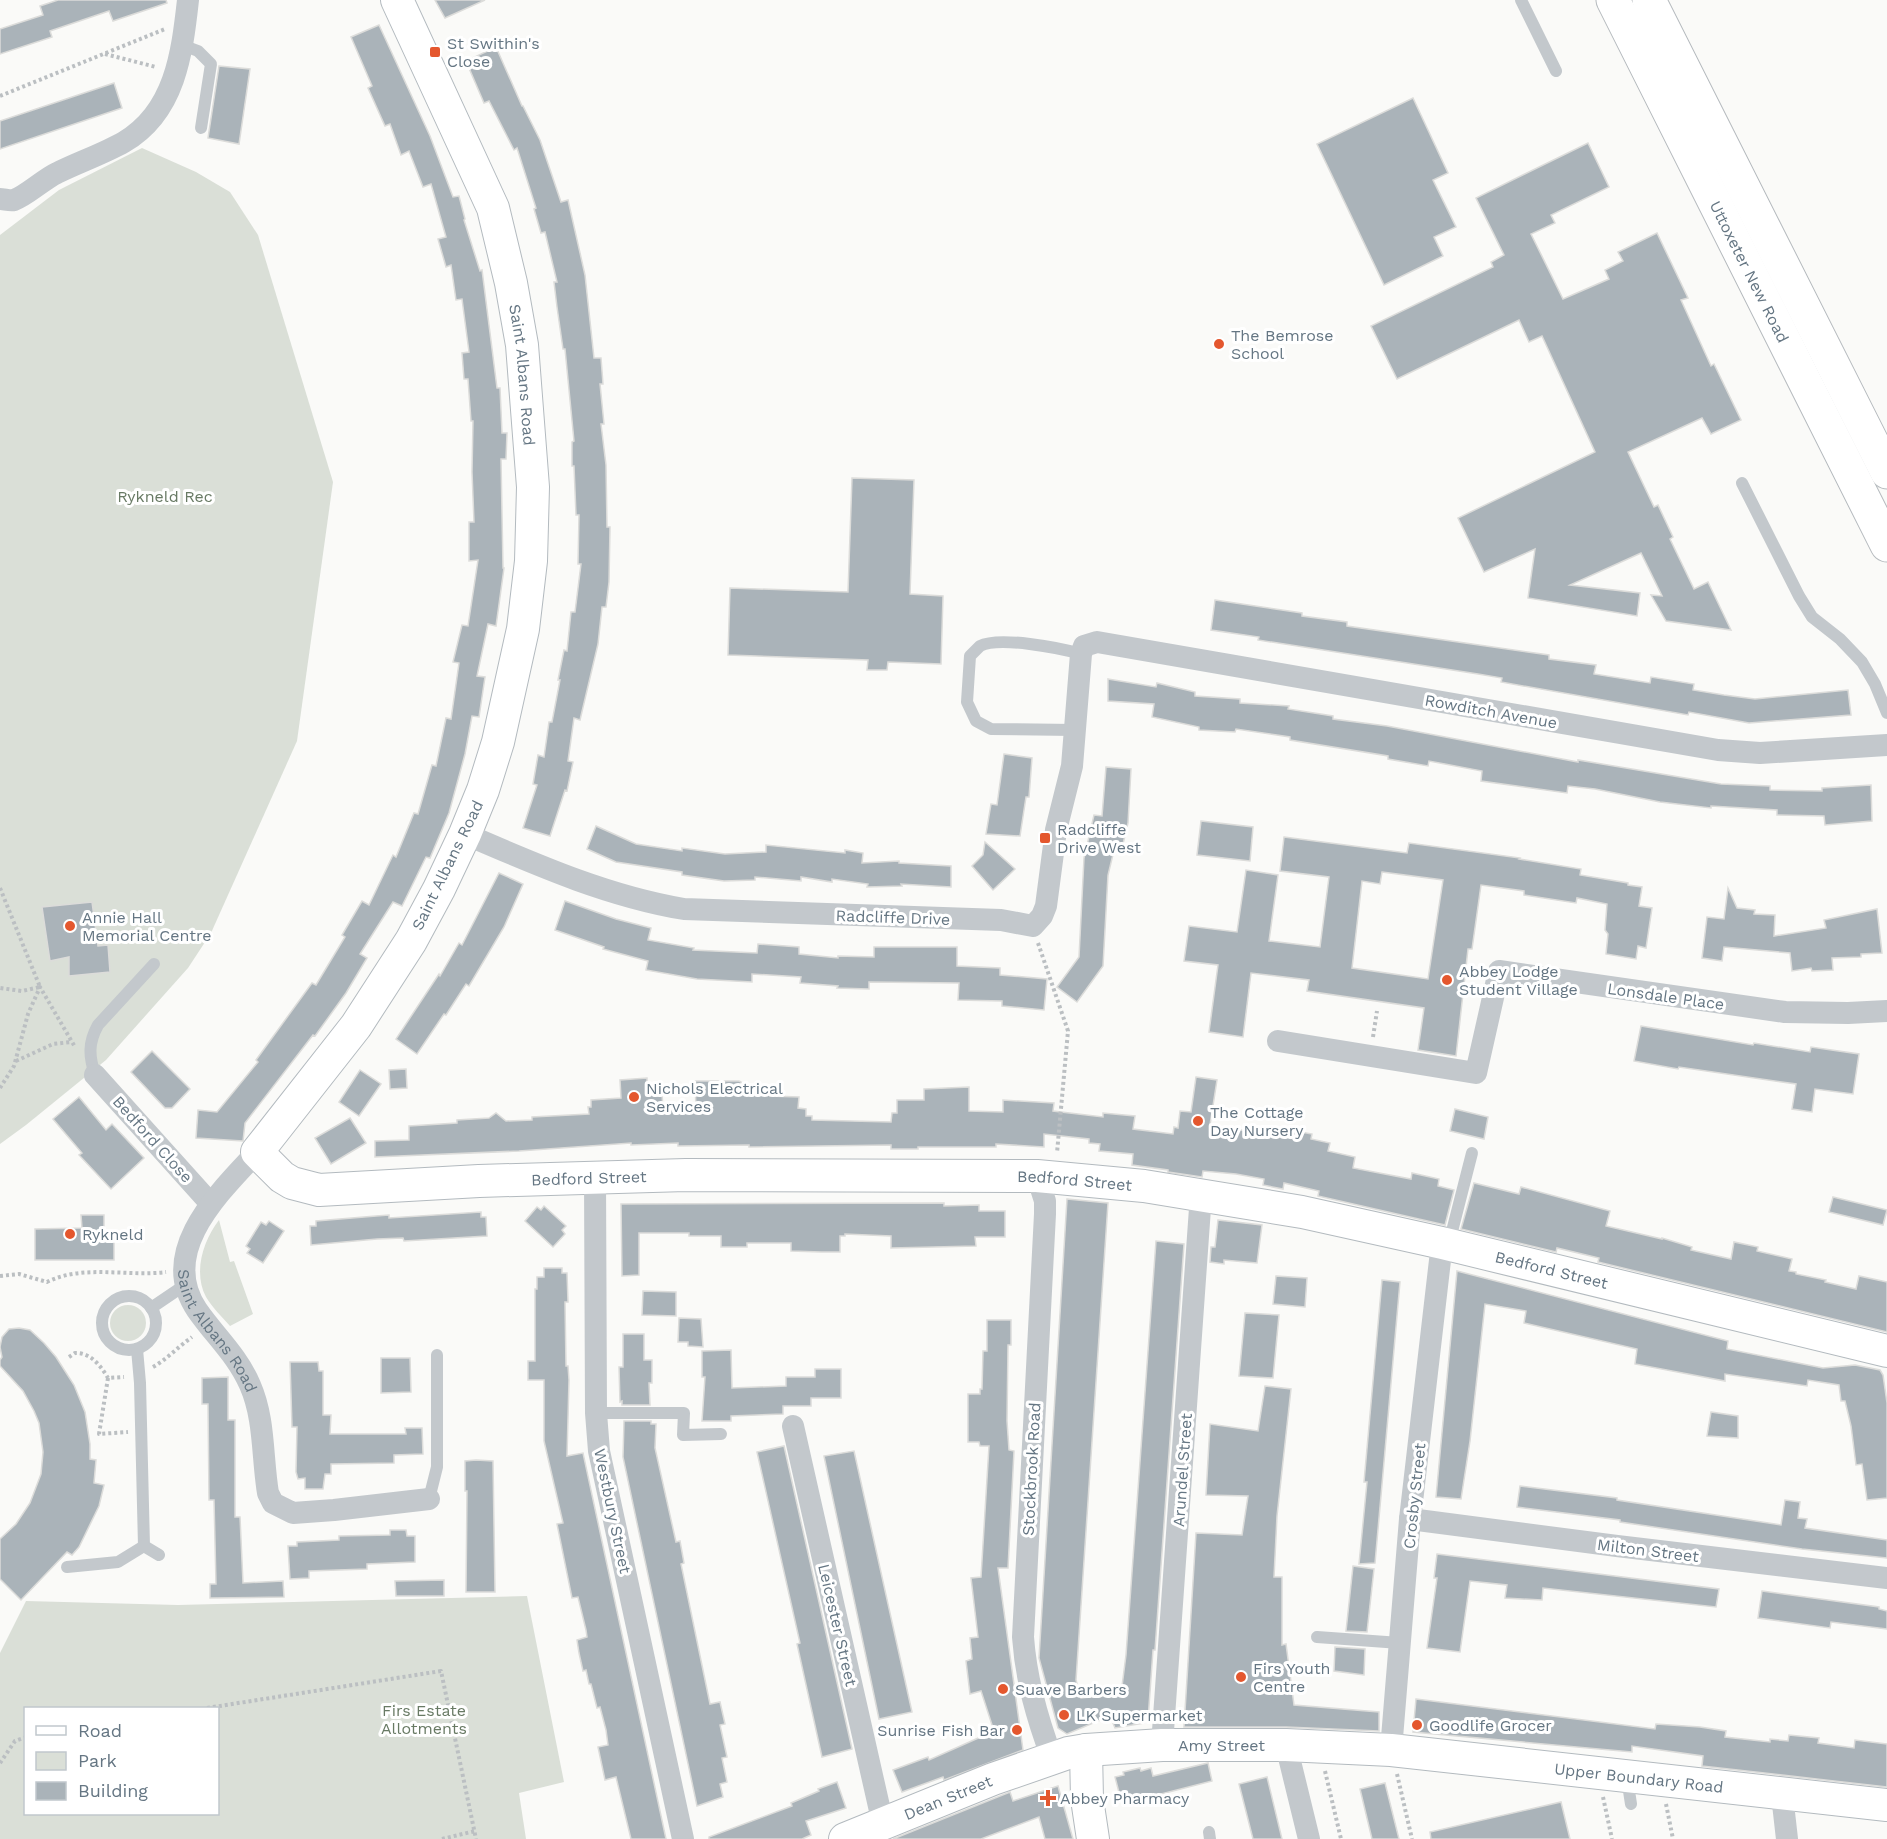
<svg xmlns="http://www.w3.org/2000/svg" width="1887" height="1839" font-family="'Work Sans',sans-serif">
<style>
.green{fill:#dadfd7;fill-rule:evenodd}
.building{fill:#aab3b9;stroke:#dcdcda;stroke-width:1.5;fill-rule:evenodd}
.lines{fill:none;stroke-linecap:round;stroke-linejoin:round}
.secondary-casing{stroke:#b3babf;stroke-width:34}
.primary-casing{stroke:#b5babe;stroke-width:35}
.path{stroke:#bbbfc2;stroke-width:4;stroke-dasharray:3 3;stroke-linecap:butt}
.lane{stroke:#c3c8cc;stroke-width:12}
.street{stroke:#c3c8cc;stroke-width:22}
.secondary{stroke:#fff;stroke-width:32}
.primary{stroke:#fff;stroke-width:33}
.poi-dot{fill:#e4572e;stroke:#fff;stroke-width:2}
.labels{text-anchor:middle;stroke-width:6;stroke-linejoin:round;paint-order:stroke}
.poi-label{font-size:16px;fill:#657683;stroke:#fff;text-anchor:start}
.street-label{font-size:16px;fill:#657683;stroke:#fff}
.park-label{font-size:16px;fill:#687a64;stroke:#fff}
</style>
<rect width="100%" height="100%" fill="#fafaf8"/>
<g class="green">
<path d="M142,148l54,24 34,20 28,43 75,247 -36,259 -86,192 -23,35 -82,92 -80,65 -26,19v-909l59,-45z"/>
<path d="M219,1220l11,42 4,-1 19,53 -23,12c-8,-9 -18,-19 -24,-29 -13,-25 -3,-56 13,-77z"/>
<circle cx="128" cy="1323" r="18"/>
<path d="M527,1596l37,186 -45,11 7,46h-526v-186l26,-52 152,4zM26,1708h192v106h-192z"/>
</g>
<g class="building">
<path d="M58,0h108l1,3 -54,18 -4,-10 -59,20 2,6 -52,17v-25l43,-14 -3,-9z"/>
<path d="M435,0h50l-40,18z"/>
<path d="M379,25l51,111 23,61 6,-1 6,23 -1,1 16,51 2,-1 15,118h3l2,45h5l-1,26h-5l2,109h1l-8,58 -8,-2 -11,52 8,1 -6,40 -7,-1 -7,38 -16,59 -19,45 -4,-1 -24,49 -9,-4 -33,52 7,4 -21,35 -31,43 -2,-1 -68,88 -2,18 -47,-3 2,-28 19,2 41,-50 -2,-2 56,-77 4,2 29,-48 -3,-2 20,-34 7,4 24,-50 3,2 18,-44 4,1 14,-49 4,1 10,-48 5,1 8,-56 -6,-1 9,-37 6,1 10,-66 -9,1v-39h5l-2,-50 1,-51h-2l-3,-42h-4l-2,-26 7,-1 -7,-53 -6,1 -5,-35 -5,2 -8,-28 8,-2 -15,-53 -8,3 -14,-36 -8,4 -11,-31 -5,2 -17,-38 4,-2 -21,-49z"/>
<path d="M496,47l26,59h1l17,34 21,62 7,-2 17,75 9,83h7l2,26h-3l4,40h-3l5,41 1,62h3l-1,55 -3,25h-4l-4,37 -18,76 -6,-2 -6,43 5,1 -6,29 -2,-1 -15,46 -27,-8 14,-43 -4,-1 5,-29 6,2 5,-35h3l8,-42h-2l6,-30 3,1 4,-39h4l6,-48h-3l1,-49h-3l-2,-49h-2v-24l2,-1 -9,-92h-2l-6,-42 -3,-25h3l-12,-50 -4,1 -7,-24 2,-1 -19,-60 -3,2 -25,-49 -5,2 -18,-42z"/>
<path d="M219,66l31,3 -11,75 -31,-6z"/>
<path d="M114,83l8,25 -122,41v-28z"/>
<path d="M1413,98l35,75 -15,7 23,47 -22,10 9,19 -59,29 -67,-141z"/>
<path d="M1588,143l21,44 -58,28 4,8 -24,11 32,65 46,-20 -4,-9 18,-9 -5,-9 39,-19 31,65 -7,2 30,66 3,-2 27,56 -30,14 -9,-16 -74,34 26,55 4,-2 15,32 -3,2 24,50 14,-7 23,48 -65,-9 -15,-26 11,1 -21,-43 -71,32 70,8 -3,23 -109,-18 7,-49 -51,23 -26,-54 137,-66 -53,-116 -13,6 -10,-22 -122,59 -26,-53 122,-59 -2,-5 13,-7 -28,-57z"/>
<path d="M852,478l62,2 -4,114 33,2 -2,68 -53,-2 -1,8h-20l1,-10 -140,-5 2,-67 118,4z"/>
<path d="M1215,600l87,13v3l45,6v4l202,29v4l47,6 -2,9 56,9 1,-6 43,7 -1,6 31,5 31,4 93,-9 3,25 -102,8 -60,-11 -1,3 -187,-33 1,-4 -24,-4 -220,-34 1,-3 -48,-7z"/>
<path d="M1108,679l48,8 1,-4 38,9v4l45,3v4l49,3 -1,3 45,7v3l54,7 191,36v-2l24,4 119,20 49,2v4l52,1v-3l49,-3 1,36 -47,4 -1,-9 -47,-1v-5l-66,-4v2l-51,-6 -65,-13 -27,-3 -1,7 -86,-12 1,-10 -53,-10 -1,5 -40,-7v-3l-98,-16v-3l-54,-8 -1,3 -36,-2v-3l-47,-10 2,-13 -46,-3z"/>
<path d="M1004,754l28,4 -3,39h-3l-6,39 -34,-2 5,-30 6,1z"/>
<path d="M1106,767l25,2 -3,54 -5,21 -7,-2 -8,33 -5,91 -26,36 -20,-15 22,-30 5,-99 10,-43 8,1z"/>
<path d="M1201,821l52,6 -3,34 -53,-6z"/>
<path d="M596,826l40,18 46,7v-3l43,6 41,-2v-7l79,8v-3l18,3 -1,10 37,-2v2l52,3v21l-50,-3 1,2 -35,1 1,-3 -36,-5v3l-31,-5v4l-46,-4v3l-31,1 -42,-6v-3l-66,-10 -29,-13z"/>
<path d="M1284,837l123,16 2,-10 111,15 -1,1 62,10 -1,6 48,8v2l14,2 -3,19 13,2 -6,40 -8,-2 -2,13 -30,-5 2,-20 -3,-4 2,-26 -30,-6 -1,5 -52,-8v-4l-43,-6 -9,64h-4l-12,107 -38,-6 6,-42 -117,-17 2,-11 -58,-7 -8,64 -34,-5 9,-67 -34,-4 5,-35 48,6 9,-62 32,5 -9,66 51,6 9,-70 -49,-6zM1382,872l61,8 -15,99 -76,-11 10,-87 18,3z"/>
<path d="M985,842l30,27 -22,21 -21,-24 11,-11z"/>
<path d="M499,873l24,11 -19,43 -35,59 -3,-2 -20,31 -2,-1 -27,40 -21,-15 43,-65 1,2 19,-33 3,2z"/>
<path d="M1728,888l9,20 18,2 -1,4 21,1 -1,21 52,-8 -2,-8 53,-11 5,44 -21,1v3l-29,1 1,12 -21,1 -1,-3 -19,3 -2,-18 -66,-6 -2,14 -20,-3 5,-41 17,2z"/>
<path d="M565,901l51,18 35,9 -3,12 46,8 -1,2 64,3 1,-9 41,3v7l39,4v-2l36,1v-10h83v19l43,2v7l47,4 -3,31 -42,-4v-5l-44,-1 1,-17 -90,-1v7l-32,-1 1,-2 -38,-3 1,-6 -49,-3v8l-55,-3 -51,-9 2,-9 -45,-12 1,-2 -49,-17z"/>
<path d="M92,902l6,44 10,-1 2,27 -41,4v-19l-19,4 -8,-54z"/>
<path d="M1641,1026l112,19 1,-2 56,9 1,-5 48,7 -6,40 -38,-5 -3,23 -20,-3 4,-25 -117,-17 -1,2 -44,-8z"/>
<path d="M152,1051l38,38 -18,19h-7l-34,-36z"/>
<path d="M406,1069l1,19 -17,1 -1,-19z"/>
<path d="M360,1070l21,14 -22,32 -20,-14z"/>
<path d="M1196,1077l21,3 -7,45 62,10 2,-8 38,7 -1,5 19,4 -2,8 27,6 -2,11 58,11 1,-6 27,6 -1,7 16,4 -9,35 -127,-29 1,-5 -35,-8 -1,6 -20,-4 1,-6 -28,-5 -33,-3 -1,6 -34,-5v-2l-36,-5 1,-11 -34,-3 1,-7 -11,-1v-4l-45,-5v13l-48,-3v3h-78v2h-27v-4l-142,2v-2l-71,1v-3l-47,2v-2l-112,8 -144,6v-16l34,-1v-14l48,-3v-3l32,-2 7,-5 10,8 26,-1v-3l57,-3 -1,-7h3v-7l30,-2 -1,-18 27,-2v16l15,-1 1,17 33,-1 -1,-28h44l2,1v11l29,1v2l29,1 -1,11 8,1v7h6v4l79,2 1,-9h5v-13h27v-11l45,-2v24l34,1v-12l51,3 -1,8 50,6v-4l32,3 -2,13 40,5 1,-7 4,1 2,-17 11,1z"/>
<path d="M79,1097l27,33 6,-6 32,34 -33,31 -32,-34 3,-2 -29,-34z"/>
<path d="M1455,1109l33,8 -4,22 -34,-8z"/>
<path d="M350,1118l16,25 -35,21 -16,-26z"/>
<path d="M1474,1183l45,11 2,-7 89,24 -4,15 56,13v-1l30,9 -1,3 40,9 3,-17 24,5 -1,4 35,8 -3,12 7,1v2l30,6 -1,2 31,7 3,-13 28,6v50l-289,-70 1,-4 -42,-10 -1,4 -95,-23z"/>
<path d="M1833,1197l54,13 -4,15 -54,-13z"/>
<path d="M1067,1199l41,4 -32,477 5,18 40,-4 5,-39 30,-414 28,3 -29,406h-2l-5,70 -4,3 -29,5 -5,-12 -43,18 -9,-6 -19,-70z"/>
<path d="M944,1203v3l35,-1v6h26v26h-30l1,9 -85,2v-12l-46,-2v2h-5v16h-19l-30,-1v-8h-44v4h-26v-11h-32v-3h-50v42l-17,1 -1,-72z"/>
<path d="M544,1206l22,20 -4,4 3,4 -12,13 -28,-26 12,-14 4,3z"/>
<path d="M481,1212v5h5l1,19 -83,5 -1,-3 -26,1 -66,6 -1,-19h6v-5l60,-5 13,-1v3z"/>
<path d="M81,1215h23v23h10v22h-79v-31l47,-1z"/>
<path d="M1218,1220l44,5 -5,38 -33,-3v4l-14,-2 1,-15h4z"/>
<path d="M269,1221l15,10 -21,32 -16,-10 3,-4 -4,-3 15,-24 5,3z"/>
<path d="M544,1268h18v5h5l1,29h-3l1,64h2l1,14 -2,76 16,-3 83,386h-35l-15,-62 -11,3 -7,-33 10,-2 -2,-15 -6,-23 -3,1 -6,-24h-2l-3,-14 -3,1 -4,-18 -2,-13 10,-3 -1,-7 -8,-33 -6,1 -15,-74 6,-1 -19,-82v-61h-16v-19h7v-72h2v-12h7z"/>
<path d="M1457,1271l271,70 -1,8 96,19 32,-3 25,5 3,5 4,28v95l-20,2 -5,-36 -6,1 -5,-39 -6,-25h-4l-2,-16 -31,-5 -1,6 -82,-12v7l-90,-17 2,-15 -113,-26 2,-12 -41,-7 -15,137 -9,58 -25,-2z"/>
<path d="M1276,1276l31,2 -2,29 -32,-3z"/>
<path d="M1382,1280l18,2 -25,281 -16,1 8,-82h-3z"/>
<path d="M643,1291l33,1v24l-34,-1z"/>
<path d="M1245,1313l34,2 -6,63 -34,-2z"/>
<path d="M679,1318l22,1 2,28 -15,-1v-4h-10z"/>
<path d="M987,1320h24v25h-3l-1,76 2,29 5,1 -6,117h-10l25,182 -79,30 -1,-3 -41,15 -9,-22 35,-13 1,3 65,-29 -13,-40 -11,3 -4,-33 6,-2 -2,-21 8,-1 -7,-59 10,-1 8,-131h-9l-1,-4h-11v-48h12v-5h2l1,-38h4z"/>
<path d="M19,1328l11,2 14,13 12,14 18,28 11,27 5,32v15l6,1 -2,23 10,2 -5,21 -20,41 -7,8 -5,-3 -46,48 -21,-21v-40l16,-15 14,-21 11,-29 2,-22 -4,-29 -5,-12 -11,-20 -23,-25v-6l2,-3 -2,-10 2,-10 7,-8z"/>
<path d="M623,1334h21v26h8v23h-3l1,22h-28v-4l-2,1 -1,-35h4z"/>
<path d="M731,1350l1,38 54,-2v-9h29v-8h26v29h-30v8h-28v8l-52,2v5h-29l3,-44h-3v-26z"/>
<path d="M381,1358h29l1,34 -30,1z"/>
<path d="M290,1362h28l1,9h4v44h8l-1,19h76l-1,-6h17l1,26 -29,1v8l-63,1v10h-6l-2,15h-18v-11l-7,1 -2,-7 1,-45h-5z"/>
<path d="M228,1377v43h7v97h5l3,66 40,-2 1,16 -74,1v-14h6l-2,-84h-5l-1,-96h-6v-26z"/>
<path d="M1265,1386l26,3 -14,127 -3,61h8v68l4,-1 8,61 85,7v19l-93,-4h-102l12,-194 46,2 6,-39 -42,-1 4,-71 48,7z"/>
<path d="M1711,1412l27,4v22l-31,-2z"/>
<path d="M624,1421h27v3h5l-1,24 21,94 4,-1 4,22 -3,1 29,140 10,-2 5,22 -5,1 7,32 -5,1 5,24 -7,2 3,13 -26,9 -74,-349z"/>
<path d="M784,1446l68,303 -30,8 -25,-113 3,-1 -43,-191z"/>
<path d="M854,1451l58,261 -33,7 -55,-263z"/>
<path d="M476,1460l17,1 2,131h-29l1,-101h-2v-30z"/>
<path d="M1520,1486l97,12v2l164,25 4,-25 15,2 -2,16 9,1 -2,9 82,12v18l-85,-9 -182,-27v-2l-103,-13z"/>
<path d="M390,1530h16l1,6h8v26l-48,2v5l-58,2v7l-19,1 -2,-33h9v-4l42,-2v-4l51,-1z"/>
<path d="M1437,1554l282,35 -3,18 -173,-19 -1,12 -37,-2 2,-13 -37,-4 -10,71 -33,-4 10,-70h-3z"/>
<path d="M1353,1566l21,3 -7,63 -21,-1z"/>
<path d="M444,1580v16h-48l-1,-15z"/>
<path d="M1762,1591l117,16v2l8,2v18l-56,-7 -1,6 -72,-10z"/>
<path d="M1335,1647l30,2 -1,26 -30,-4z"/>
<path d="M1416,1699l239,30 1,-5 44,3 26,4 -1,6 45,5v-3l18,2 1,-6 30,3 -1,5 36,5 1,-8 32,4v43l-185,-21 1,-10 -71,-10v6l-219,-20z"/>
<path d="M1208,1763l4,18 -90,23 -7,-27 9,-2 -1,-3 17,-4 1,3 10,-3 2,8z"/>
<path d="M1267,1777l15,62h-29l-14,-55z"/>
<path d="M837,1782l9,26 -40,13 5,14 -9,4h-93v-2l83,-31 -1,-3 28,-12 -1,-2z"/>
<path d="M1385,1783l14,56h-27l-12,-50z"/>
<path d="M1058,1786l15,53h-28l-6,-22 -58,22h-88l117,-47 3,9z"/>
<path d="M1561,1802l9,37h-139l-1,-7z"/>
</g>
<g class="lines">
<defs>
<g id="secondary">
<path id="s2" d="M397,0l96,208 18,75 11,62 11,142 -2,74 -8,68 -25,113 -15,48 -18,44 -26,55 -28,52 -55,85 -99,126 25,25 10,6 27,7 160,-9 207,-6 351,1 107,10 158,26 140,31 445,108"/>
<path d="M1086,1750l1,49 6,40"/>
<path id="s3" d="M845,1839l148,-60 75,-26 18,-3 76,-5h124l105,5 496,55"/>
</g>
<g id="primary">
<path id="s4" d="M1613,0l274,545"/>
<path d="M1649,0l238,472"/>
</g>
</defs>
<use href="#secondary" class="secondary-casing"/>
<use href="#primary" class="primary-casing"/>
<g class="path">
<path d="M105,54l51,13"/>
<path d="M0,96l165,-67"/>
<path d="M0,888l40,99 -18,4 -22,-3"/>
<path d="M1038,943l30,88 -11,122"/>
<path d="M1373,1037l4,-26"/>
<path d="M16,1061l37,-17 18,-2"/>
<path d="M0,1088l14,-22 14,-52 12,-27 35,60"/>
<path d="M0,1276l19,-2 28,8c36,-18 80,-5 119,-10"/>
<path d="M69,1357l6,-4c15,-1 26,13 33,25l16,-1"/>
<path d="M153,1367c14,-8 25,-20 39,-30"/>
<path d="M108,1378l-9,56 29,-2"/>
<path d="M207,1708l234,-37 35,168"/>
<path d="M0,1763l15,-22 11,-4"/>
<path d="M1325,1771l16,68"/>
<path d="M1397,1774l15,65"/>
<path d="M1603,1797l9,42"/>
<path d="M1666,1804l7,35"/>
<path d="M442,1839l33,-8"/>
</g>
<g class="lane">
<path d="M1521,0l35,71"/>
<path d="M182,45l16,6 13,13 -10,64"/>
<path d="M1742,483l57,113 13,21 28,22 22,23 13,22 12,29"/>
<path d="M1075,730l-84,-1 -15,-8 -9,-19 3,-46c3,-3 7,-7 10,-10 19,-10 80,2 101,8"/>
<path d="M95,1075c-6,-19 -7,-32 3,-50l56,-61"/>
<path d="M1449,1243l23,-90"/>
<circle cx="129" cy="1323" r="27"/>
<path d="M151,1308l34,-23"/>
<path d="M137,1349l3,34 4,163 15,9"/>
<path d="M596,1413h88l-1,22 38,-1"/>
<path d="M429,1499l8,-32v-112"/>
<path d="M67,1567l51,-5 26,-16"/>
<path d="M1317,1637l83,6"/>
<path d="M1627,1778l4,26"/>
<path d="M1209,1832l1,7"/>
</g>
<g class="street">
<path d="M0,199c4,0 10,2 14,1 12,-4 30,-21 43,-27 22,-11 46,-19 67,-31 51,-30 58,-88 64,-142"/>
<path d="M465,834c72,31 142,62 219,75l317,11 32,6 9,-10 4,-10 10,-76 16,-64 9,-112 3,-8 13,-4 621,108 42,3 127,-8"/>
<path d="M1278,1041l198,32 23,-102 286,41 63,1 39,-2"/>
<path d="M95,1075l115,128"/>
<path id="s1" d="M257,1152c-37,40 -100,99 -60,158 18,26 40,45 53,75 15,34 12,72 18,108l5,10 20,10 41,-3 95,-11"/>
<path d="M1037,1176l8,25v13l-22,423c3,43 14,81 29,121"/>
<path d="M595,1177l1,236 3,38 84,388"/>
<path d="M793,1426l90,398"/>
<path d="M1410,1519l207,27 270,32"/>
<path d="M1162,1745l39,-551"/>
<path d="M1286,1745l23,94"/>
<path d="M1391,1750l19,-231 32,-276"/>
<path d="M1782,1795l5,44"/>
</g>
<use href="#secondary" class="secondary"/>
<use href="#primary" class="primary"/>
</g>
<g class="poi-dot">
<rect x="429" y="46" width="12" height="12" rx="3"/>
<circle cx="1219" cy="344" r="6"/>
<rect x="1039" y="832" width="12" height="12" rx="3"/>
<circle cx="70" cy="926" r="6"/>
<circle cx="1447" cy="980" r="6"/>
<circle cx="634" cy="1097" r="6"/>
<circle cx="1198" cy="1121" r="6"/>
<circle cx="70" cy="1234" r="6"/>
<circle cx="1241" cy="1677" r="6"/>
<circle cx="1003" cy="1689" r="6"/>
<circle cx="1064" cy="1715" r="6"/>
<circle cx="1417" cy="1725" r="6"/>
<circle cx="1017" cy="1730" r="6"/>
<path d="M1045 1789h6v6h6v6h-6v6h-6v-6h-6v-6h6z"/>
</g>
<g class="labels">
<g class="poi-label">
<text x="447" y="49">St Swithin's<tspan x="447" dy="18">Close</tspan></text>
<text x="1231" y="341">The Bemrose<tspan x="1231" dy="18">School</tspan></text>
<text x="1057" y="835">Radcliffe<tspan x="1057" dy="18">Drive West</tspan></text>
<text x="82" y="923">Annie Hall<tspan x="82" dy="18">Memorial Centre</tspan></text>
<text x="1459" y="977">Abbey Lodge<tspan x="1459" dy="18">Student Village</tspan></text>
<text x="646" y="1094">Nichols Electrical<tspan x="646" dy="18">Services</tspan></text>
<text x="1210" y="1118">The Cottage<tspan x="1210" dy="18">Day Nursery</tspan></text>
<text x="82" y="1240">Rykneld</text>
<text x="1253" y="1674">Firs Youth<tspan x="1253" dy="18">Centre</tspan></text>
<text x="1015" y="1695">Suave Barbers</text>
<text x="1076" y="1721">LK Supermarket</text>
<text x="1429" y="1731">Goodlife Grocer</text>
<text x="1005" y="1736" text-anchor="end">Sunrise Fish Bar</text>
<text x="1060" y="1804">Abbey Pharmacy</text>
</g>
<g class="street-label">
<text dy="6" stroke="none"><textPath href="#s4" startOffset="304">Uttoxeter New Road</textPath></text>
<text dy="6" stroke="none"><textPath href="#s2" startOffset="399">Saint Albans Road</textPath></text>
<text transform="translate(1491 711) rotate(10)" y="6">Rowditch Avenue</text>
<text transform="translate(447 865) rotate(-64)" y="6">Saint Albans Road</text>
<text transform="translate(893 917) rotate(2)" y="6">Radcliffe Drive</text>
<text transform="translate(1666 996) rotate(8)" y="6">Lonsdale Place</text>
<text transform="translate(153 1139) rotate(48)" y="6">Bedford Close</text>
<text dy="6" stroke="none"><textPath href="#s2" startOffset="1594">Bedford Street</textPath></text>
<text dy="6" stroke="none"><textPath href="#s2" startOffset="2080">Bedford Street</textPath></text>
<text dy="6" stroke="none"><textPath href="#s2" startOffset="2566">Bedford Street</textPath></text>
<text dy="6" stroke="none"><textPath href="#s1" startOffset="212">Saint Albans Road</textPath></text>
<text transform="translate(1031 1469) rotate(-87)" y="6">Stockbrook Road</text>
<text transform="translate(1182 1470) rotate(-86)" y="6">Arundel Street</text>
<text transform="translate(1414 1496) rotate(-84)" y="6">Crosby Street</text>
<text transform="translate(613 1511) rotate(78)" y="6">Westbury Street</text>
<text transform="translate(1648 1550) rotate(7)" y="6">Milton Street</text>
<text transform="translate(838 1625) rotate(77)" y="6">Leicester Street</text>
<text dy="6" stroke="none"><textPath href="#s3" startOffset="393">Amy Street</textPath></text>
<text dy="6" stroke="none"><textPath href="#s3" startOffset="812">Upper Boundary Road</textPath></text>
<text dy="6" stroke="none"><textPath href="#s3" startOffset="111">Dean Street</textPath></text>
</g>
<g class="park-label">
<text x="165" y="502">Rykneld Rec</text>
<text x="424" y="1716">Firs Estate<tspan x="424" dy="18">Allotments</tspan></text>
</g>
</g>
<rect x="24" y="1707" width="195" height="108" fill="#ffffff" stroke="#c1c8cd" stroke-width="1.5"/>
<rect x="36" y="1726" width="30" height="9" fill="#ffffff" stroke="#c1c8cd" stroke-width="1.5"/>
<text x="78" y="1737" font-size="18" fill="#657683">Road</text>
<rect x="36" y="1752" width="30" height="18" fill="#dadfd7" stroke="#c1c8cd" stroke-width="1.5"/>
<text x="78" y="1767" font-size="18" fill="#657683">Park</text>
<rect x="36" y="1782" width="30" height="18" fill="#aab3b9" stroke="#c1c8cd" stroke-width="1.5"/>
<text x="78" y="1797" font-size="18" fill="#657683">Building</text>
</svg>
